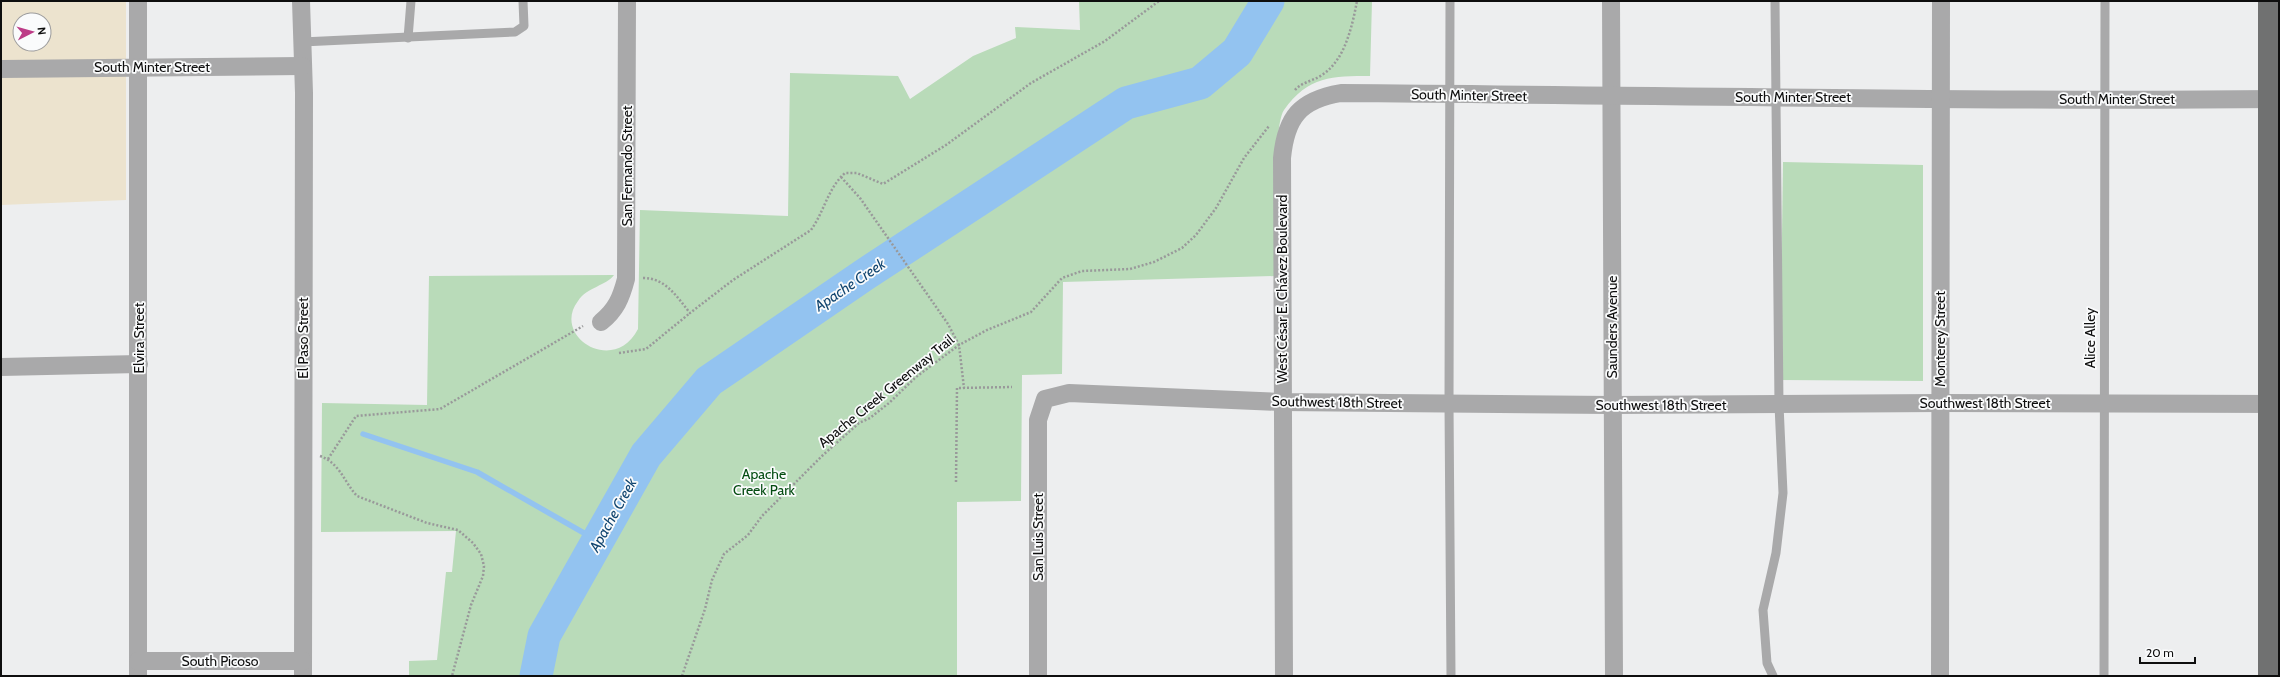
<svg xmlns="http://www.w3.org/2000/svg" width="2280" height="677" font-family="Cabin,sans-serif">
<style>
.commercial{fill:#ece3ce;fill-rule:evenodd}
.green{fill:#b9dbb9}
.lines{fill:none;stroke-linecap:round;stroke-linejoin:round}
.stream{stroke:#93c3f0;stroke-width:5.5}
.river{stroke:#93c3f0;stroke-width:33}
.path{stroke:#99999a;stroke-width:2.5;stroke-dasharray:2 2;stroke-linecap:butt}
.service{stroke:#a9a9aa;stroke-width:9}
.minor{stroke:#a9a9aa;stroke-width:18}
.primary{stroke:#707171;stroke-width:22}
.labels{text-anchor:middle;stroke-width:3.5;stroke-linejoin:round;paint-order:stroke}
.street-label{font-size:14px;fill:#0e0e0e;stroke:#fafbfc}
.park-label{font-size:14px;fill:#044c11;stroke:#fafbfc}
.water-label{font-size:15px;font-style:italic;fill:#124670;stroke:#fafbfc}
</style>
<rect width="100%" height="100%" fill="#edeeef"/>
<path class="commercial" d="M1,1h125v199l-125,5zM20,20h24v24h-24z"/>
<g class="green">
<path d="M1079,1h293l-2,75c-37,0 -62,0 -86,34 -12,17 -8,138 -8,166l-213,6 -1,92 -40,1 -1,126 -64,1v174h-548v-15l28,-1 9,-88h6l4,-41 -135,1 1,-129 105,2 2,-129 185,-1c-8,11 -27,12 -36,26 -27,35 36,75 60,28l2,-119 148,6 2,-143 108,3 12,23 63,-43 43,-18 -1,-11 65,3z"/>
<path d="M1783,162l140,3v216l-143,-1z"/>
</g>
<g class="lines">
<path class="stream" d="M363,434l114,38 121,69"/>
<path class="river" d="M536,676l8,-40 102,-181 63,-74 155,-106 262,-172 74,-20 37,-31 31,-51"/>
<g class="path">
<path d="M1295,90c7,-8 18,-9 27,-15 23,-15 30,-48 35,-74"/>
<path d="M841,177l19,21 88,126 11,21 5,43"/>
<path d="M643,278c23,0 34,19 47,35l43,-33 78,-50c13,-18 17,-42 34,-57h12l26,11 63,-39 85,-62 74,-42 54,-40"/>
<path d="M619,353l27,-4 44,-36"/>
<path d="M320,456c20,7 24,26 37,40l70,27 31,7 15,13 8,11 3,12 -1,10 -12,29 -19,71"/>
<path d="M328,459l28,-43 84,-7 143,-83"/>
<path d="M956,482l1,-94 55,-1"/>
<path d="M682,676l23,-67 7,-29 12,-26 24,-19 14,-19 61,-61 36,-32 11,-5 19,-15 27,-26 43,-32 28,-15 44,-18 31,-34 20,-7 48,-2 24,-7 28,-14 14,-13 20,-27 28,-50 25,-32"/>
</g>
<g class="service">
<path d="M1450,1l-1,403 2,272"/>
<path d="M408,38l3,-37"/>
<path d="M302,42l213,-10 9,-6 -1,-25"/>
<path d="M1773,676l-6,-13 -4,-53 13,-57 7,-60 -4,-88 -4,-404"/>
<path d="M2104,676l1,-675"/>
</g>
<g class="minor">
<path d="M138,1v675"/>
<path d="M301,1l3,92 -1,583"/>
<path d="M1611,1l3,675"/>
<path d="M1,69l301,-3"/>
<path d="M601,322c15,-12 20,-24 25,-43l1,-278"/>
<path d="M1,367l138,-3"/>
<path d="M138,661h165"/>
<path d="M1038,676v-256l7,-21 24,-6 212,9 331,3 328,-2 339,1"/>
<path d="M1284,676l-2,-518c4,-41 18,-58 59,-65 313,2 625,9 938,6"/>
<path d="M1940,676l1,-675"/>
</g>
<path class="primary" d="M2269,676v-675"/>
</g>
<g class="labels">
<g class="street-label">
<text x="152" y="72">South Minter Street</text>
<text transform="translate(1469 95) rotate(1)" y="5">South Minter Street</text>
<text x="1793" y="102">South Minter Street</text>
<text x="2117" y="104">South Minter Street</text>
<text transform="translate(627 166) rotate(-90)" y="5">San Fernando Street</text>
<text transform="translate(1282 289) rotate(-90)" y="5">West César E. Chávez Boulevard</text>
<text transform="translate(1612 327) rotate(-90)" y="5">Saunders Avenue</text>
<text transform="translate(139 338) rotate(-90)" y="5">Elvira Street</text>
<text transform="translate(303 338) rotate(-90)" y="5">El Paso Street</text>
<text transform="translate(2090 338) rotate(-90)" y="5">Alice Alley</text>
<text transform="translate(1940 339) rotate(-90)" y="5">Monterey Street</text>
<text transform="translate(886 391) rotate(-39)" y="5">Apache Creek Greenway Trail</text>
<text transform="translate(1337 402) rotate(1)" y="5">Southwest 18th Street</text>
<text x="1985" y="408">Southwest 18th Street</text>
<text x="1661" y="410">Southwest 18th Street</text>
<text transform="translate(1038 537) rotate(-90)" y="5">San Luis Street</text>
<text x="220" y="666">South Picoso</text>
</g>
<g class="park-label">
<text x="764" y="479">Apache<tspan x="764" dy="16">Creek Park</tspan></text>
</g>
<g class="water-label">
<text transform="translate(850 285) rotate(-34)" y="5">Apache Creek</text>
<text transform="translate(613 515) rotate(-61)" y="5">Apache Creek</text>
</g>
</g>
<rect width="2280" height="677" fill="none" stroke="#0e0e0e" stroke-width="4"/>
<g transform="translate(32 32) rotate(84)"><circle r="19" fill="#fafbfc" stroke="#9c9c9d"/>
<path d="M0-3L7 15L0 10L-7 15Z" fill="#bd3c87"/>
<text y="-6" font-size="11" font-weight="bold" text-anchor="middle" fill="#0e0e0e">N</text>
</g>
<path d="M2140 657v6h55v-6" fill="none" stroke="#0e0e0e" stroke-width="2"/>
<text x="2146" y="657" font-size="12" fill="#0e0e0e" stroke="#fafbfc" stroke-width="3" paint-order="stroke">20 m</text>
</svg>
